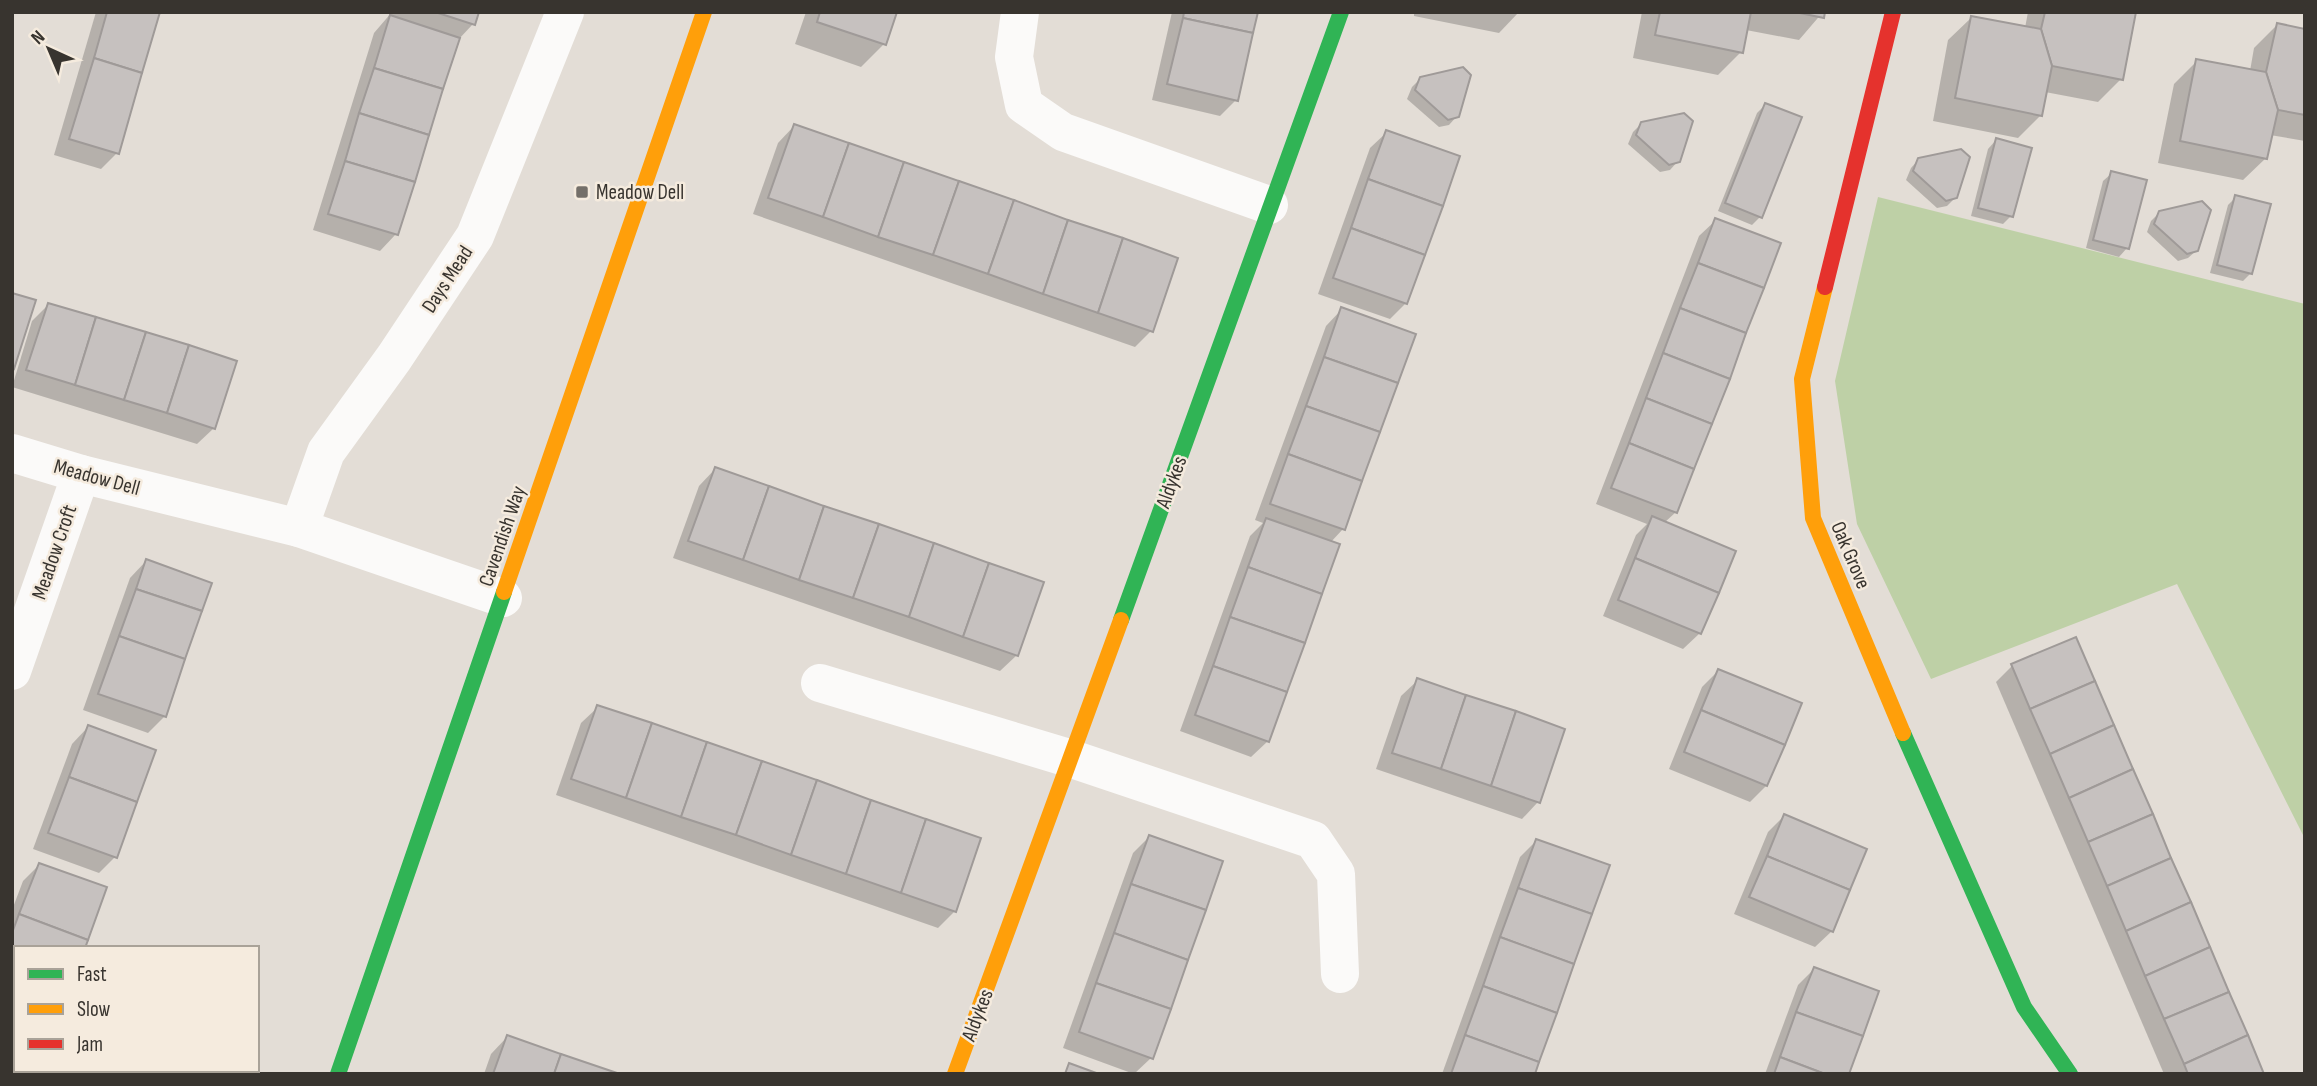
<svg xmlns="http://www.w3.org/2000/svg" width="2317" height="1086" font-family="'Sofia Sans Condensed',sans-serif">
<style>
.green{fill:#bed0a6}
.shadow{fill:#0003}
.building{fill:#c6c1bf;stroke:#9f9a98;stroke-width:2}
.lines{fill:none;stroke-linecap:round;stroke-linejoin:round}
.street{stroke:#fbfaf9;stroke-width:38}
.fast{stroke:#30b455;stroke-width:16}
.slow{stroke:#ff9f0a;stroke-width:16}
.jam{stroke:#e5322d;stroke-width:16}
.poi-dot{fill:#746f69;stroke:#f5ebde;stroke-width:2.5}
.labels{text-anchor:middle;stroke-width:5;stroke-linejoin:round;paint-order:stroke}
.poi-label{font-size:21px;fill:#38342f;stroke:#f5ebde;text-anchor:start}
.street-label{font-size:21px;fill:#38342f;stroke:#f5ebde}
</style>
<rect width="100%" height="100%" fill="#e3ddd6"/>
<path class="green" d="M1878,197l427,107v535l-128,-255 -246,95 -74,-155 -22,-143z"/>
<g class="shadow">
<path d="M96,12h62l-41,141 -16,16 -47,-14z"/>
<path d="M392,12h85l-4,12 -15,16 -62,194 -16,17 -67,-21 61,-197z"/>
<path d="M806,12h89l-11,32 -23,23 -66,-23z"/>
<path d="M1172,12h84l-20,88 -16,16 -68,-16z"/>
<path d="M1414,12h105l-20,21 -85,-17z"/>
<path d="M1642,12h181l-24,28 -53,-10 -5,22 -23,23 -85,-17z"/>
<path d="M2028,12h106l-13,67 -23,23 -53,-10 -4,23 -23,23 -85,-17 15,-81 23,-22 54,10z"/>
<path d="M2277,25l28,6v110l-35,-6 -4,23 -23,22 -85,-17 16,-79 23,-23 53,10 4,-23z"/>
<path d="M1420,79l37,37 -8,9 -10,2 -32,-28 5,-12z"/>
<path d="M1765,105l-5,112 -8,8 -34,-14 39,-98z"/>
<path d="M1642,123l36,38 -8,9 -10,2 -32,-28 5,-12z"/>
<path d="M794,126l357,205 -16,16 -382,-133 25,-71z"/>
<path d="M1387,132l19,171 -16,16 -72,-25 52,-146z"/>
<path d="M1996,140l15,76 -8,8 -32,-8 17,-67z"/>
<path d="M1919,159l37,38 -9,9 -10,2 -31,-28 5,-12z"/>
<path d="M2112,173l15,75 -8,9 -33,-9 17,-67z"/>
<path d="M2236,197l15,76 -8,8 -33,-8 18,-68z"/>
<path d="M2160,212l37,38 -9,8 -10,3 -31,-29 4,-11z"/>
<path d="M1716,220l-40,292 -12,11 36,110 -17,16 -80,-33 33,-81 11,-11 -51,-20 103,-268z"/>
<path d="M48,305l166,123 -17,16 -185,-57 20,-66z"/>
<path d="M1342,309l1,220 -13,14 -62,198 -17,16 -71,-26 70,-195 13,-13 -8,-3 71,-194z"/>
<path d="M715,469l302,186 -17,16 -327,-113 26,-72z"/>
<path d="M146,561l19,155 -17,17 -65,-23 47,-132z"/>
<path d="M2012,666l251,408h-99l-168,-392z"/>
<path d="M1718,671l48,115 -16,16 -81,-33 33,-82z"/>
<path d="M1418,680l120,122 -16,17 -146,-50 25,-73z"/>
<path d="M598,707l381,132 -25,73 -16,16 -382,-133 25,-72z"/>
<path d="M88,727l27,130 -16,16 -66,-24 39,-105z"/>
<path d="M1784,816l48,115 -17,16 -81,-33 34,-82z"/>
<path d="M1149,837l2,221 -17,16 -71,-26 70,-195z"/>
<path d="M1536,841l-3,233h-91l78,-217z"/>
<path d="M39,865l-23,83v50l-4,-1v-87l11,-29z"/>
<path d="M1814,969l33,105h-82l33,-89z"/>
<path d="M12,1014l4,56h18l-1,4h-21z"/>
<path d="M507,1037l105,37h-128l7,-20z"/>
</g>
<g class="building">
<path d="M107,12h53l-18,61 -48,-15z"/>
<path d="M435,12h44l-4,13z"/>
<path d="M820,12h77l-11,33 -69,-23z"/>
<path d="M1184,12h74l-5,21 -70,-15z"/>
<path d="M1660,12h91l-8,41 -88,-18z"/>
<path d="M1795,12h30l-1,6z"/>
<path d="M2045,12h91l-13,68 -71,-14 -11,-37z"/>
<path d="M390,15l70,23 -17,51 -69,-21z"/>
<path d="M1971,16l70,13 11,37 -10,50 -87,-18z"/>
<path d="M1183,18l70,15 -15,68 -71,-17z"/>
<path d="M2277,23l28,6v86l-27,-5 -12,-38z"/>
<path d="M94,58l48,15 -23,81 -50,-15z"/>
<path d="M2196,59l70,13 12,38 -11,49 -87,-18z"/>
<path d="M1463,67l8,8 -12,42 -11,3 -33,-30 5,-13z"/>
<path d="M374,68l69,21 -14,46 -70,-22z"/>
<path d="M1765,103l37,14 -40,101 -37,-15z"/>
<path d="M359,113l70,22 -14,47 -70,-21z"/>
<path d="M1684,113l9,8 -13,41 -11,3 -33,-30 5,-13z"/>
<path d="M794,124l55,19 -26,74 -55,-19z"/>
<path d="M1386,130l74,26 -17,50 -75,-27z"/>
<path d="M1996,138l36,10 -19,69 -35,-9z"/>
<path d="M849,143l55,19 -26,75 -55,-20z"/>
<path d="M1961,149l9,8 -13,41 -11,3 -33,-30 5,-13z"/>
<path d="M345,161l70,21 -17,53 -70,-21z"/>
<path d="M904,162l55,19 -26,74 -55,-18z"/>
<path d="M2111,171l36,9 -18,69 -36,-9z"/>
<path d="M1368,179l75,27 -18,49 -74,-27z"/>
<path d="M959,181l55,19 -26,74 -55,-19z"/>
<path d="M2235,195l36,9 -19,70 -35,-9z"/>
<path d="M1014,200l54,20 -25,74 -55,-20z"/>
<path d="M2202,201l9,9 -13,41 -11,3 -33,-30 5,-13z"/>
<path d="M1715,218l66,25 -17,45 -66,-25z"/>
<path d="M1068,220l55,18 -25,75 -55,-19z"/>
<path d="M1351,228l74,27 -18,49 -74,-26z"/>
<path d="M1123,238l55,20 -25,74 -55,-19z"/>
<path d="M1698,263l66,25 -18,45 -66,-25z"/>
<path d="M12,293l24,7 -22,69 -2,-1z"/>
<path d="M48,303l48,14 -21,68 -49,-15z"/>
<path d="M1341,307l75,27 -18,49 -74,-26z"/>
<path d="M1680,308l66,25 -16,46 -67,-26z"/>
<path d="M96,317l50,15 -22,68 -49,-15z"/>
<path d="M146,332l43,13 -22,68 -43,-13z"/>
<path d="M189,345l48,16 -22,68 -48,-16z"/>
<path d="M1663,353l67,26 -18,45 -66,-26z"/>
<path d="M1324,357l74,26 -18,49 -74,-26z"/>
<path d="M1646,398l66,26 -18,45 -65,-26z"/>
<path d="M1306,406l74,26 -18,49 -74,-27z"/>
<path d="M1629,443l65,26 -17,44 -66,-25z"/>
<path d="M1288,454l74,27 -17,49 -75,-26z"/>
<path d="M715,467l54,19 -26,74 -55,-19z"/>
<path d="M769,486l55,20 -25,74 -56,-20z"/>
<path d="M824,506l55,18 -26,74 -54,-18z"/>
<path d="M1652,516l84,35 -17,42 -84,-35z"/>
<path d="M1266,518l74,26 -18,50 -74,-27z"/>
<path d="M879,524l55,19 -25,74 -56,-19z"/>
<path d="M934,543l55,20 -26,74 -54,-20z"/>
<path d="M1635,558l84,35 -18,41 -83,-34z"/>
<path d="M146,559l66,24 -10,28 -66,-22z"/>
<path d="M989,563l55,19 -26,74 -55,-19z"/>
<path d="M1248,567l74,27 -17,49 -75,-26z"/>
<path d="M136,589l66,22 -17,48 -66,-23z"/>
<path d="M1230,617l75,26 -18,49 -74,-26z"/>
<path d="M119,636l66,23 -19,58 -68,-23z"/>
<path d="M2076,637l19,44 -65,28 -19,-45z"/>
<path d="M1213,666l74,26 -18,50 -74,-27z"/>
<path d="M1718,669l84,34 -17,42 -84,-35z"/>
<path d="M1417,678l49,17 -25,74 -49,-16z"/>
<path d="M2095,681l19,44 -64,29 -20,-45z"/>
<path d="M1466,695l50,16 -25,75 -50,-17z"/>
<path d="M597,705l55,18 -26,75 -55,-19z"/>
<path d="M1701,710l84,35 -18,41 -83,-34z"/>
<path d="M1516,711l49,18 -25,74 -49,-17z"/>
<path d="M652,723l55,19 -26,75 -55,-19z"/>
<path d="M88,725l68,25 -19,52 -68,-25z"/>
<path d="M2114,725l19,44 -64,29 -19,-44z"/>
<path d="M707,742l55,19 -26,74 -55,-18z"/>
<path d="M762,761l55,19 -26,75 -55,-20z"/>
<path d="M2133,769l20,45 -65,28 -19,-44z"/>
<path d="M69,777l68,25 -20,56 -69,-25z"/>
<path d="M817,780l54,20 -25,74 -55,-19z"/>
<path d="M871,800l55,19 -25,74 -55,-19z"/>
<path d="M1784,814l83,35 -17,41 -83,-34z"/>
<path d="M2153,814l18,44 -64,28 -19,-44z"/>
<path d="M926,819l55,19 -25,74 -55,-19z"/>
<path d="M1149,835l74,26 -17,49 -75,-26z"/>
<path d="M1536,839l74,26 -18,49 -74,-26z"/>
<path d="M1767,856l83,34 -17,42 -84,-35z"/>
<path d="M2171,858l20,44 -65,29 -19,-45z"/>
<path d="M39,863l68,24 -19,53 -69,-26z"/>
<path d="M1131,884l75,26 -18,50 -74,-27z"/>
<path d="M1518,888l74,26 -18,50 -74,-27z"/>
<path d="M2191,902l19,45 -65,29 -19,-45z"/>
<path d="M19,914l69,26 -3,8h-69v28l-4,-1v-42z"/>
<path d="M1114,933l74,27 -17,49 -75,-26z"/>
<path d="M1500,937l74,27 -17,49 -74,-27z"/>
<path d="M2210,947l19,45 -65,27 -19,-43z"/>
<path d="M1814,967l65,24 -16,45 -67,-24z"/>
<path d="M1096,983l75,26 -18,50 -74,-27z"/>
<path d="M1483,986l74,27 -18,49 -74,-27z"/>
<path d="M2229,992l19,43 -64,29 -20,-45z"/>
<path d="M12,1012l4,1v57h20l-1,4 -23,-3z"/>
<path d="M1796,1012l67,24 -14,38h-24l-45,-17z"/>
<path d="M507,1035l54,19 -7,20h-61z"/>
<path d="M1465,1035l74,27 -4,12h-84z"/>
<path d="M2248,1035l16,39h-76l-4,-10z"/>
<path d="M561,1054l56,19 -1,1h-62z"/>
<path d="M1780,1057l45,17h-51z"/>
<path d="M1069,1063l30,11h-34z"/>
</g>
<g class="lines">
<g class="street">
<path d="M1020,12l-6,45 10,48 39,27 206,73"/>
<path d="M12,453l69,21 218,54 204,70"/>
<path d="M299,528l27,-76 68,-94 81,-122 90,-224"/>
<path d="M12,671l69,-197"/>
<path d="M820,683l252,76 241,81 23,34 4,100"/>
</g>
<g class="fast">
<path d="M1121,620l220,-608"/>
<path d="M1903,733l121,274 46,67"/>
<path d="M338,1074l166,-482"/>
</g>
<g class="slow">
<path d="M1825,287l-23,92 11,139 90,215"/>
<path d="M504,592l200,-580"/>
<path d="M955,1074l166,-454"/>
</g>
<path class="jam" d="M1825,287l68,-275"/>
</g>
<rect class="poi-dot" x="575" y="185" width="14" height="14" rx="3.5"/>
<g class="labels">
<g class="poi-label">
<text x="596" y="199">Meadow Dell</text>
</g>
<g class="street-label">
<text transform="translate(447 279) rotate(-57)" y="7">Days Mead</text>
<text transform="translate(97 477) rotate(15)" y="7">Meadow Dell</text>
<text transform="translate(1171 482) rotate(-70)" y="7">Aldykes</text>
<text transform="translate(502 536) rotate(-71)" y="7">Cavendish Way</text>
<text transform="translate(54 552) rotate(-71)" y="7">Meadow Croft</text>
<text transform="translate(1851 555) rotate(67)" y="7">Oak Grove</text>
<text transform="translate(977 1015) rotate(-69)" y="7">Aldykes</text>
</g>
</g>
<rect width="2317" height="1086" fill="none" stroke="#38342f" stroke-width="28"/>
<rect x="14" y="946" width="245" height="126" fill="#f5ebde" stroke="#a9a298" stroke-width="2"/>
<rect x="28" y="969" width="35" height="10" fill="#30b455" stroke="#a9a298" stroke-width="2"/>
<text x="77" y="981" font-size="21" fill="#38342f">Fast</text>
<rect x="28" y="1004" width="35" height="10" fill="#ff9f0a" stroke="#a9a298" stroke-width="2"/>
<text x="77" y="1016" font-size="21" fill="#38342f">Slow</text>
<rect x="28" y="1039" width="35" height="10" fill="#e5322d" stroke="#a9a298" stroke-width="2"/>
<text x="77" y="1051" font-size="21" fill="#38342f">Jam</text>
<g transform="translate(49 49) rotate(316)" stroke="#f5ebde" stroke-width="5" paint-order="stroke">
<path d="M0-5L12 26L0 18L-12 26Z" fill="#38342f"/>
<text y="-10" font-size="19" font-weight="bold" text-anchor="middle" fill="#38342f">N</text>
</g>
</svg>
